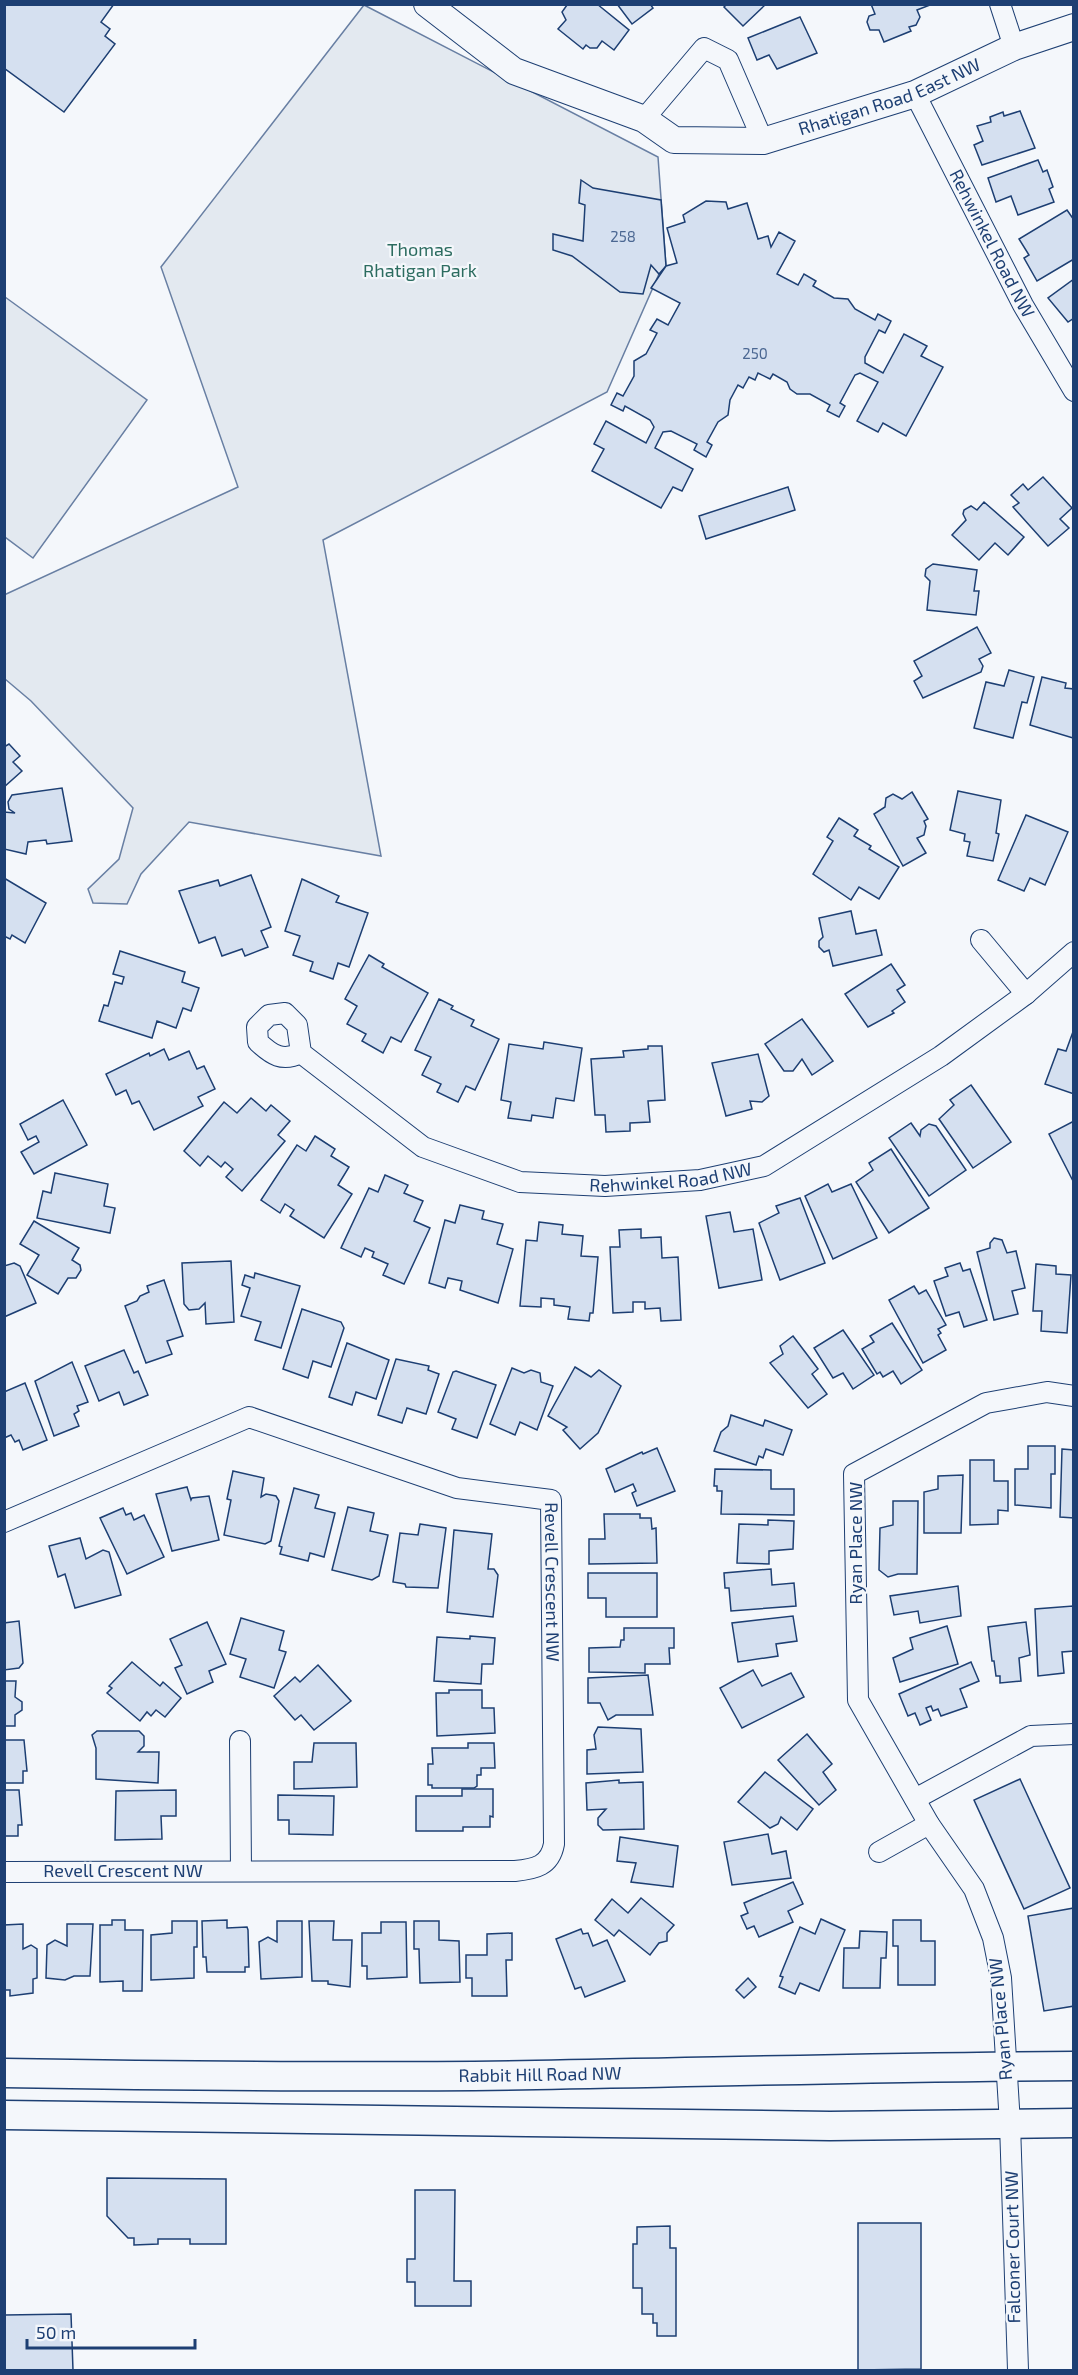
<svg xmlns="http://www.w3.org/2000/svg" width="1078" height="2375" font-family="'Exo 2',sans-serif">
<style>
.green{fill:#e3e9f0;stroke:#687fa3;stroke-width:1.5}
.building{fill:#d5e0f0;stroke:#1d3f73;stroke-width:1.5}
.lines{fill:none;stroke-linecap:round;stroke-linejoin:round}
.minor-casing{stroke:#1d3f73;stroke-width:22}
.tertiary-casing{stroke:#1d3f73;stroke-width:28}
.secondary-casing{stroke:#1d3f73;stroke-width:31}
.minor{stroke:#f4f7fb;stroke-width:20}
.tertiary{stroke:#f4f7fb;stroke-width:26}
.secondary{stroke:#f4f7fb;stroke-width:28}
.labels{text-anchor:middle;stroke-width:4.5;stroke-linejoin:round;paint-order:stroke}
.number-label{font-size:15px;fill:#4b6792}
.street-label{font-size:18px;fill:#1d3f73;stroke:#f4f7fb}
.park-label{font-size:18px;fill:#2c6c60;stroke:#f4f7fb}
</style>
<rect width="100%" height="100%" fill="#f4f7fb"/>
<g class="green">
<path d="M364,5l294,152 8,109 -7,8 -52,118 -284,148 58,316 -192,-34 -48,52 -14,30 -34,-1 -5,-14 31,-30 14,-51 -102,-107 -26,-22 -1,-84 234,-108 -77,-220z"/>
<path d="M5,297l142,103 -114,158 -28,-21z"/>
</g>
<g class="building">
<path d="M4,4h110l-13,18 9,7 -5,7 10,8 -51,68 -60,-44z"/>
<path d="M597,4l32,26 -15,20 -12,-9 -5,7h-7l-4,-3 -3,4 -25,-20 8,-9 -4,-8 5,-7z"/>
<path d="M617,4h33l3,4 -21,16z"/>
<path d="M727,4h39l-23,22 -19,-19z"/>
<path d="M871,4h59v1l-13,5 3,7 -4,8 -7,2 2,4 -27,11 -5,-12h-9l-3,-8 2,-6 6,-2z"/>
<path d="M800,17l17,36 -40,16 -8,-14 -12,5 -9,-22z"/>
<path d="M1020,111l15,37 -53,17 -8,-20 9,-4 -6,-15 14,-4 -1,-5 13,-5 1,4z"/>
<path d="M1038,160l5,12 4,-2 6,17 -4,2 5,13 -36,13 -7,-19 -15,6 -8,-24z"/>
<path d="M581,180l12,8 68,12 5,66 -7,8 -8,-9 -8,29 -23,-2 -48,-36 -19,-6v-16l30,7 2,-36 -6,-2z"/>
<path d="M706,201l20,1 2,7 19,-6 11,36 10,-3 3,11 8,-15 16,9 -18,33 21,11 6,-11 12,7 -3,5 21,12 14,1 7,10 20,11 3,-6 13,7 -6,12 -6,-3 -14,27v6l18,10 21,-39 23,12 -6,10 22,11 -37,69 -23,-13 -5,9 -21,-11 21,-39 -18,-9 -5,2 -15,28 5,3 -6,11 -12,-6 3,-6 -20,-11h-13l-7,-5 -3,-7 -14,-8 -3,5 -12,-6 -3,7 -6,-3 -6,11 -5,-3 -8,15 -2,15 -10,7 -11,20 5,3 -6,12 -12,-7 3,-6 -26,-13 -8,1 -8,16 38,21 -11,22 -9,-4 -12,21 -69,-37 12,-22 -10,-5 12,-23 40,22 8,-16 -4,-7 -25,-14 -2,5 -12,-6 6,-12 6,3 11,-20v-15l12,-7 11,-21 -7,-3 7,-11 11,6 12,-22 -29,-15 15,-22 11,-3 -10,-35 18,-6 -2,-7z"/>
<path d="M1067,210l7,10v39l-37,22 -13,-23 5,-3 -10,-16z"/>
<path d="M1074,279v39l-6,4 -20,-24z"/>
<path d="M1043,477l29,31 -12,11 9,9 -21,18 -35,-39 6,-4 -8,-8 12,-11 5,6z"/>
<path d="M788,487l7,23 -89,29 -7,-23z"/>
<path d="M984,502l40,35 -16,18 -13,-12 -16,17 -27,-25 14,-15 -3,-6 1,-4 7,-4 6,4z"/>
<path d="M933,564l44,6 -3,21h5l-3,24 -49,-5 3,-29 -5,-5 1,-7z"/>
<path d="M977,627l14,26 -12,6 4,7 -2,6 -58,26 -9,-17 8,-5 -8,-15z"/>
<path d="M1009,670l25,7 -7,26 -5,-1 -9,36 -39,-10 12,-46 18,4z"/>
<path d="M1042,677l24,6 -1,5 9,1 -1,49 -43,-13z"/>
<path d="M9,744l11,12 -7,6 9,9 -18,16v-40z"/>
<path d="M62,788l10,53 -25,3 -1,-4 -18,2 -2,12 -22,-5v-37l11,1 -6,-4 -1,-7 4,-7z"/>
<path d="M958,791l43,9 -5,33 3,1 -6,27 -26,-5 3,-14 -6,-1 1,-7 -15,-4z"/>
<path d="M912,792l16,27 -4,2 2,5 -2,9 -7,3 9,15 -23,13 -29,-52 11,-7 1,-9 7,-4 9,5z"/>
<path d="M1026,815l42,17 -23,53 -15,-7 -6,13 -26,-11z"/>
<path d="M839,818l19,12 -4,6 17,10 -2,3 30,18 -20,32 -20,-12 -8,13 -38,-26 20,-33 -6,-4z"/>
<path d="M251,875l20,52 -10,4 7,16 -23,9 -3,-7 -20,7 -7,-19 -16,6 -20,-52 39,-11 2,6z"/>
<path d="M4,878l42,25 -21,40 -13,-8 -2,4 -6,-3z"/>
<path d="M302,879l37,17 -3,6 32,11 -19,54 -11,-4 -5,16 -23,-8 3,-9 -20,-7 7,-19 -15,-5z"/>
<path d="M851,911l5,23 20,-4 6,25 -49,11 -4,-16 -5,2 -5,-5v-6l4,-4 -4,-19z"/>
<path d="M120,951l65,21 -3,10 17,6 -8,23 -8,-3 -7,20 -19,-7 -5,17 -53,-17 5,-16 4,1 7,-24 7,2 2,-7 -11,-3z"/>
<path d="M369,955l15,9 -2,3 46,26 -27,49 -10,-5 -8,16 -21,-12 4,-7 -19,-10 10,-18 -12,-7z"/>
<path d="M891,964l14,21 -8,5 8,12 -13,9 2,2 -26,14 -23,-33z"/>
<path d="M439,999l14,7 -2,3 23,11 -3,6 28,13 -24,51 -9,-4 -8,16 -21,-10 4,-8 -19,-9 9,-18 -16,-7z"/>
<path d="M802,1019l31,42 -21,14 -10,-16 -9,12h-9l-19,-27z"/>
<path d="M1074,1029v65l-29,-10 13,-35 8,2z"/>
<path d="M544,1042l38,6 -8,53 -18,-3 -3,20 -21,-3 -1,6 -23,-3 3,-16 -10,-2 8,-56 34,5z"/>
<path d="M648,1046h14l3,54 -17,1 2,21 -20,1v8l-24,1 -1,-17h-10l-4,-56 33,-2 -1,-6 25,-2z"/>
<path d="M164,1049l5,11 20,-9 8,18 7,-3 11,23 -17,8 5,9 -49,24 -15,-29 -7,3 -6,-14 -10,5 -10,-21 43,-21 1,3z"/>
<path d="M758,1054l11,42 -7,6 -12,-1 2,8 -26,7 -14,-53z"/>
<path d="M971,1085l40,57 -38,26 -34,-49 15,-14 -4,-5z"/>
<path d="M251,1098l15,13 5,-6 19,16 -12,14 7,6 -43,50 -16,-14 7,-8 -8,-7 -4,5 -13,-11 -8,10 -16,-15 40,-49 13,11z"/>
<path d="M63,1100l24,45 -53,29 -13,-22 18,-10 -3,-6 -8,4 -8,-16z"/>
<path d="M1074,1121v62l-25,-49z"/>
<path d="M911,1123l9,13 1,-6 8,-6 7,2 30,44 -37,26 -40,-58z"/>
<path d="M315,1136l20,13 -4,7 18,11 -11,18 14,9 -28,44 -34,-22 4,-6 -9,-6 -5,9 -19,-13 36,-55 9,6z"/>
<path d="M891,1149l38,59 -40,25 -33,-51 17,-12 -4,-7z"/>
<path d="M55,1173l53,11 -4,22 11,2 -5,25 -73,-15 6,-27 8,2z"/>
<path d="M385,1175l23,10 -4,8 19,8 -9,20 16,7 -26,56 -21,-9 5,-11 -16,-7 2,-5 -9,-4 -4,9 -20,-9 28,-60 9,4z"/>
<path d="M828,1184l4,8 19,-8 26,54 -44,21 -28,-63z"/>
<path d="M800,1198l25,65 -45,17 -21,-57 20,-10 -3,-7z"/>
<path d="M460,1205l24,6 -2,8 21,5 -6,20 16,5 -15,54 -38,-13 2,-9 -14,-3 -3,10 -16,-5 16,-63 10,3z"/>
<path d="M730,1212l4,20 19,-3 9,51 -43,8 -13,-72z"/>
<path d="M34,1221l45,27 -7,12 8,5 1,5 -5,8h-8l-10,16 -31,-19 12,-20 -19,-11z"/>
<path d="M539,1222l24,3 -1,9 21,2 -2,20 17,1 -5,56h-3l-1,8 -21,-2 2,-12 -16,-2v-6l-13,-1v9l-21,-1 6,-66 11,1z"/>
<path d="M641,1229v9l20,-1 1,21 16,-1 3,63 -20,1 -1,-13 -15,1v-7h-12v10l-20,1 -3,-66h10l-1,-17z"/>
<path d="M994,1238l8,2 5,13 9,-2 9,37 -13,3 6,23 -24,6 -17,-68 13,-4v-5z"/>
<path d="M231,1261l3,61 -28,2 -1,-21 -6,6 -10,1 -5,-6 -2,-41z"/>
<path d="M14,1263l6,3 16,37 -32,14v-51z"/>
<path d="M960,1263l3,8 7,-2 17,51 -23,7 -5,-15 -13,4 -12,-35 14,-5 -3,-8z"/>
<path d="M1036,1264l20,2v8l15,1 -4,58 -26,-2 1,-20h-9z"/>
<path d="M255,1273l45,13 -19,62 -26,-8 6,-18 -20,-6 9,-28 -8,-3 3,-10 9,3z"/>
<path d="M164,1280l19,56 -16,5 5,13 -26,9 -21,-57 12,-5 3,-5 9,-4 -2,-6z"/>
<path d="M914,1286l5,8 7,-4 20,35 -8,4 3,4 -3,2 8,15 -23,13 -34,-63z"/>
<path d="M302,1309l39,13 3,6 -13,39 -18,-6 -5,17 -25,-9z"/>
<path d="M892,1323l30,47 -21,14 -8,-13 -10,6 -3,-5 -3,2 -15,-25 12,-7 -4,-6z"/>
<path d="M843,1330l31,45 -21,14 -10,-16 -10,5 -19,-30z"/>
<path d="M793,1336l25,33 -6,5 15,20 -19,14 -38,-45 13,-9 -3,-8z"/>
<path d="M347,1343l42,17 -13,39 -20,-7 -4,13 -23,-8z"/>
<path d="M124,1350l10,23 4,-2 10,24 -24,10 -5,-13 -20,9 -14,-35z"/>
<path d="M396,1359l33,7 -1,4 11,4 -13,40 -19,-6 -5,15 -24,-8z"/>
<path d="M72,1362l16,40 -11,4 2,5 -5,3 5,12 -25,10 -19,-55z"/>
<path d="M575,1367l16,10 8,-7 22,16 -23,47 -18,16 -17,-19 4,-3 -19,-11z"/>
<path d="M512,1368l12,5 7,-3 9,3 1,9 12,4 -16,44 -17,-8 -5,13 -25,-11z"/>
<path d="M456,1371l40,14 -19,53 -25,-9 4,-10 -18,-7 15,-40z"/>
<path d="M25,1383l22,57 -24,10 -4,-10 -4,2 -4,-7 -7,3v-46z"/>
<path d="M731,1415l32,11 2,-6 27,10 -9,25 -17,-6 -3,9 -4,-2 -3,9 -42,-14 7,-19 7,-6z"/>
<path d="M1028,1446h27v28h-4v34l-36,-3v-36h13z"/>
<path d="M657,1448l18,43 -38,15 -5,-13 4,-2 -3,-7 -18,8 -9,-23 36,-17 1,2z"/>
<path d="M1062,1449l12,1v68l-14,-1z"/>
<path d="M970,1460h24v21h14v30l-10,-1v14l-28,1z"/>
<path d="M715,1469l56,1v19h23v26l-73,-1 1,-23h-5v-5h-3z"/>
<path d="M233,1471l31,7 -3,19 5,-3 10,2 3,5 -8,40 -6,3 -41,-9 7,-35 -4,-1z"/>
<path d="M963,1475l-2,58h-37v-41l14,-3v-13z"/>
<path d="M187,1487l4,13 1,-2 17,-2 10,44 -47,11 -16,-57z"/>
<path d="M294,1488l25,7 -4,13 20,5 -11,44 -14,-4 -2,8 -28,-7 2,-7 -3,-1z"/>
<path d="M893,1501h25l-1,73h-19l-10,3 -9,-7 1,-42 13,-3z"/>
<path d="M348,1507l26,6 -4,18 18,4 -9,41 -7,4 -40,-10z"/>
<path d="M123,1508l3,7 5,-2 3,7 10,-5 20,42 -37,17 -27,-56z"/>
<path d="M604,1514h36v4h11l1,11 4,-1 1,35 -68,1v-25h16z"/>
<path d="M768,1520l26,1 -1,28 -24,2v13l-32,-1 2,-39 29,1z"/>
<path d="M420,1524l26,4 -8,60 -32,-1 -1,-3 -12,-2 7,-49 18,2z"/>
<path d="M454,1530l38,4 -4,35h6l4,6 -5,42 -46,-5z"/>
<path d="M80,1538l6,21 17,-9 6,2 12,43 -46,13 -10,-34 -7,3 -9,-31z"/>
<path d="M771,1569l1,16 22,-2 2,23 -65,5 -2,-23h-4l-1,-15z"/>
<path d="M588,1573h69v44h-51v-19h-18z"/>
<path d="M958,1586l3,30 -41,7 -2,-12 -24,4 -4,-19z"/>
<path d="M1073,1606l1,45 -12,1 2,21 -26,3 -3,-67z"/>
<path d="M793,1616l4,25 -21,3 2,12 -40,6 -6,-39z"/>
<path d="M241,1618l43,13 -5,19 7,2 -12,36 -34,-11 6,-18 -16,-5z"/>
<path d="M19,1621l4,42 -4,5 -15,2v-47z"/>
<path d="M207,1622l19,42 -17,7 4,11 -26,12 -12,-26 7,-3 -12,-26z"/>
<path d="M1026,1622l4,33 -11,3 2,23 -21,2v-7h-4l-2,-15h-2l-4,-34z"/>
<path d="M947,1626l11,38 -58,18 -7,-24 20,-9 -3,-11z"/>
<path d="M624,1628h50v20h-5l1,16h-25v9l-56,-1v-24l31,-1 1,-7h3z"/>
<path d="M470,1636l25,2 -2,26h-11l-1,20 -47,-3 3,-44 33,2z"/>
<path d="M132,1662l28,24 3,-4 18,16 -16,19 -9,-7 -5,6 -4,-4 -7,9 -33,-28 5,-5 -3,-2z"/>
<path d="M971,1662l8,19 -19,8 7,18 -26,9 -3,-7 -5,2 -2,-5 -5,2 5,12 -11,5 -5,-12 -7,3 -9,-22z"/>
<path d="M318,1665l33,36 -37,29 -13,-15 -6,5 -21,-24 21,-19 5,5z"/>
<path d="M753,1670l9,16 29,-13 13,24 -62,31 -22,-40z"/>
<path d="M648,1675l5,40h-37l-8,5 -8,-17h-12v-25z"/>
<path d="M4,1681h12l-1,16 7,5v8l-7,5v11h-11z"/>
<path d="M449,1690h33v18h12l1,25 -58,3 -1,-43h13z"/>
<path d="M598,1727l43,2 2,43 -56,2v-24l9,-1 -2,-14z"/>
<path d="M97,1731h42l5,5v10l-6,6h21l-1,31 -62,-4v-31l-4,-13z"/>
<path d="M807,1734l25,30 -9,8 13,18 -17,15 -41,-45z"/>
<path d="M4,1740h20l3,31h-4v12h-19z"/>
<path d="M314,1743h42l1,44 -63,2v-27h18z"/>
<path d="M468,1743h26l1,25h-14v7h-4v11l-3,2h-42v-3h-4v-21h5l-1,-16h36z"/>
<path d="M765,1772l48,37 -16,21 -16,-13 -3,7 -8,4 -32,-26z"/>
<path d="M1020,1779l50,109 -46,21 -50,-109z"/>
<path d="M619,1780v3l24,-1 1,47 -41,1 -5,-5v-7l8,-9 -19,1 -1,-27z"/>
<path d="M462,1789h31v28l-3,-1v11h-27v4h-47v-35h46z"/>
<path d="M4,1790h15l3,35h-4v11h-14z"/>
<path d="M176,1790v26h-15l1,23 -47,1 1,-49z"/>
<path d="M278,1795l56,1 -1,39 -44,-1v-14h-11z"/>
<path d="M768,1834l4,20 14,-3 5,27 -59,7 -8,-43z"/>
<path d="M620,1837l58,9 -5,41 -42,-5 5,-19 -19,-2z"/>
<path d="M793,1882l10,22 -15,7 5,11 -34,15 -5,-11 -7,3 -6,-13 7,-3 -4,-10z"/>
<path d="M641,1898l33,27 -7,8v8l-8,2 -9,12 -31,-25 -5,6 -19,-16 17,-21 16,14z"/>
<path d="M1074,1908v98l-30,5 -16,-95z"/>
<path d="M821,1919l24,11 -26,61 -19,-8 -5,11 -16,-7 4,-10 -3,-1 20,-49 15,7z"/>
<path d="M112,1920h13v10h18l-1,61h-19v-10l-23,1v-57h12z"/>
<path d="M227,1920v8l20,-1 1,3 1,37h-4v5h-38l-1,-15h-3l-1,-36z"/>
<path d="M893,1920h28v21h14v44h-37v-39h-5z"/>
<path d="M172,1921h25v26h-3v31l-43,2v-45l21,-2z"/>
<path d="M277,1921h25v56l-41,2 -2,-37 9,-5 9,5z"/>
<path d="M309,1921h25l-1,19h19l-2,47 -22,-3v-3h-16z"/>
<path d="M414,1921h25v19l20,1 1,41 -40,1 -1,-34h-5z"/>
<path d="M381,1922h25l1,55 -40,2v-13h-5v-33h19z"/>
<path d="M23,1924v25l8,-4 6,4v29l-4,1v14l-23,3v-6h-6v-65z"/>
<path d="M67,1924h26l-3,52h-16l-9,4 -19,-2 1,-33 8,-5 12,6z"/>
<path d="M581,1929l2,5 5,-1 5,13 14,-6 18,41 -40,16 -4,-10 -6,2 -19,-50z"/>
<path d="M860,1931l27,1 -1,26h-5l-1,30h-37l1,-40h15z"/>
<path d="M512,1933v27h-6l1,36h-35v-18h-6v-23h21v-21z"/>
<path d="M748,1978l8,9 -12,11 -8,-8z"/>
<path d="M107,2178l119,1v65h-36v-5h-32v5l-24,1v-7h-6l-21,-22z"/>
<path d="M415,2190h40l-1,91h17v25h-56v-24h-8v-23h8z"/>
<path d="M858,2223h63v146l-63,1z"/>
<path d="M670,2226v22h6v88h-19v-13h-4v-9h-11v-26h-9v-44h4v-17z"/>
<path d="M4,2234l1,81 66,-1 2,56h-69z"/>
</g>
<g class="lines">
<defs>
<g id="minor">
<path d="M1000,4l14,43"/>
<path id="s1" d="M915,94l108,211 51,86"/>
<path d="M644,119l60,-71 24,12 35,81"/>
<path d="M981,940l45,54"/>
<path id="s2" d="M301,1053c-19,9 -29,2 -43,-11l-1,-15 12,-12 16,-2 12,12 4,28 122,94 97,35 85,4 95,-6 64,-14 177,-110 85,-62 48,-42"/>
<path id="s3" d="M4,1522l245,-105 208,71 94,12 3,344c-4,22 -19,25 -39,27l-511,1"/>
<path d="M240,1741l1,129"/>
<path d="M915,1799l116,-63 43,-2"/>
<path d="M879,1852l50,-28"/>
<path d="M1018,2370l-8,-246 -9,-146 -8,-40 -19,-49 -45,-65 -71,-124 -4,-226 132,-71 61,-11 27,4"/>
</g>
<g id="tertiary">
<path id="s4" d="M427,4l87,67 130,48 30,21 89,1 152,-47 99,-47 60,-20"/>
</g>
<g id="secondary">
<path id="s5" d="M4,2073c178,3 355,5 532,2 179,-3 358,-8 538,-9"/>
<path d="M4,2115l826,11 244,-3"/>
</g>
</defs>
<use href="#minor" class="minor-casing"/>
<use href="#tertiary" class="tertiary-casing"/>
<use href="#secondary" class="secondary-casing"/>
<use href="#minor" class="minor"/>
<use href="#tertiary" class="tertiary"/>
<use href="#secondary" class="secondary"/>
</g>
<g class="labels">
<g class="number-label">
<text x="623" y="242">258</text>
<text x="755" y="359">250</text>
</g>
<g class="street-label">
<text dy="6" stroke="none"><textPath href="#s4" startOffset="508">Rhatigan Road East NW</textPath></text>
<text dy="6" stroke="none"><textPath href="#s1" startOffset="168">Rehwinkel Road NW</textPath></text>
<text dy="6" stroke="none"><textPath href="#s2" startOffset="550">Rehwinkel Road NW</textPath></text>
<text transform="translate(856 1543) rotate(-90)" y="6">Ryan Place NW</text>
<text dy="6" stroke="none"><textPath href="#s3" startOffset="663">Revell Crescent NW</textPath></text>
<text x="123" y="1877">Revell Crescent NW</text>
<text transform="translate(1001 2019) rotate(-95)" y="6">Ryan Place NW</text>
<text dy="6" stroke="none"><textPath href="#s5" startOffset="536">Rabbit Hill Road NW</textPath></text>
<text transform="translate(1013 2247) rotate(-91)" y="6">Falconer Court NW</text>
</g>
<g class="park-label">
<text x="420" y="256">Thomas<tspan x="420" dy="21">Rhatigan Park</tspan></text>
</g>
</g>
<rect width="1078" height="2375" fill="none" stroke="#1d3f73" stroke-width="12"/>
<path d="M27 2339v9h168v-9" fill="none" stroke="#1d3f73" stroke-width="3"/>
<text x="36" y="2339" font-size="18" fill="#1d3f73" stroke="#f4f7fb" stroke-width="4.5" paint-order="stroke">50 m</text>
</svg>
